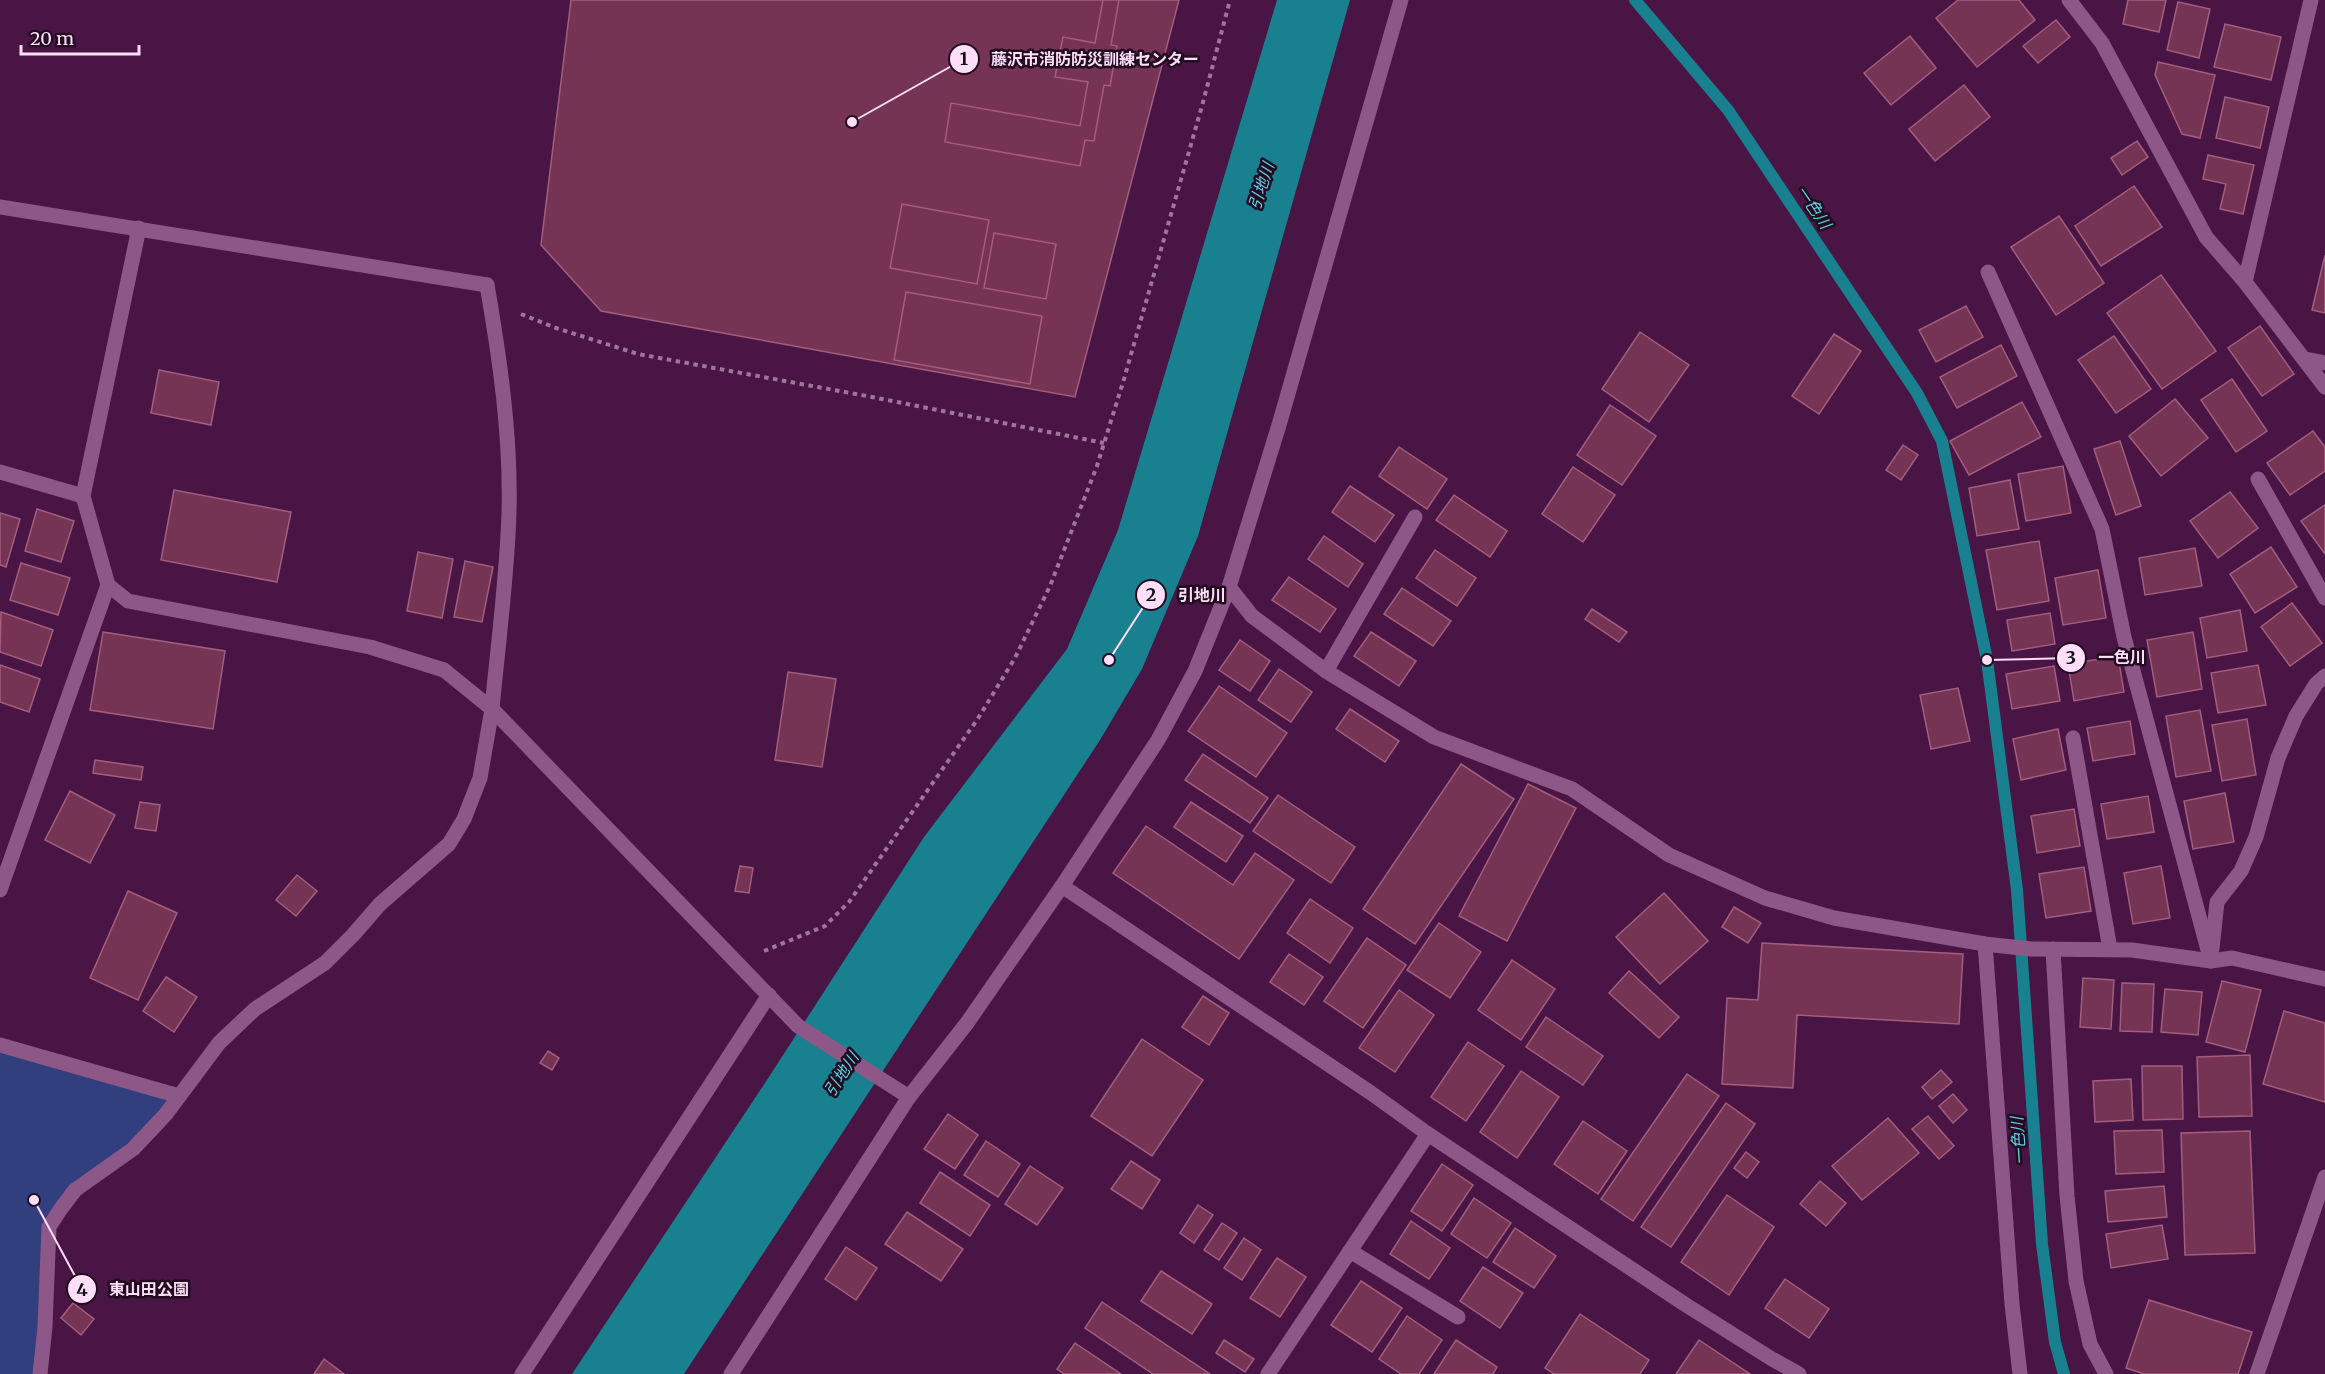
<svg xmlns="http://www.w3.org/2000/svg" width="2325" height="1374" font-family="Merriweather,'Noto Sans JP',serif">
<style>
.green{fill:#313f7f}
.water{fill:#19808f}
.lines{fill:none;stroke-linecap:round;stroke-linejoin:round}
.stream{stroke:#19808f;stroke-width:12}
.building{fill:#763455;stroke:#a35d7e;stroke-width:1.5}
.path{stroke:#a0759b;stroke-width:4;stroke-dasharray:4.5 4.5;stroke-linecap:butt}
.service{stroke:#8d5887;stroke-width:15}
.pedestrian{stroke:#8d5887;stroke-width:15}
.minor{stroke:#8d5887;stroke-width:15}
.tertiary{stroke:#8d5887;stroke-width:15}
.labels{text-anchor:middle;stroke-width:5;stroke-linejoin:round;paint-order:stroke}
.water-label{font-size:16px;font-style:italic;fill:#5fd2e7;stroke:#220c20}
.leader{fill:none;stroke:#ffdefa;stroke-width:2}
.callout-dot{fill:#ffdefa;stroke:#220c20;stroke-width:2}
.mark-label{font-size:18px;text-anchor:middle;font-weight:bold;fill:#111}
.callout-label{font-size:16px;text-anchor:middle;font-weight:bold;fill:#ffdefa;stroke:#220c20;stroke-width:5;stroke-linejoin:round;paint-order:stroke}
</style>
<rect width="100%" height="100%" fill="#481544"/>
<path class="green" d="M0,1045l179,51 -129,131 -10,147h-40z"/>
<path class="water" d="M1277,0h73l-152,536 -56,133 -42,71 -416,634h-112l193,-291 159,-246 143,-188 51,-119z"/>
<g class="lines">
<path class="stream" d="M1635,0l93,110 189,283 25,48 45,219 30,230 25,354 13,98 9,32"/>
</g>
<g class="building">
<path d="M571,0h608l-104,397 -474,-86 -60,-66z"/>
<path d="M1103,0h16l-8,45 6,1 -7,40 -6,-1 -10,56 -9,-1 -5,26 -135,-24 6,-39 129,23 8,-44 -33,-5 8,-40 32,6z"/>
<path d="M1958,0h61l16,20 -58,47 -41,-49z"/>
<path d="M2128,0h38l-7,32 -36,-8z"/>
<path d="M2178,2l32,7 -11,49 -32,-8z"/>
<path d="M2056,20l14,17 -32,26 -15,-17z"/>
<path d="M2225,24l56,13 -10,43 -57,-13z"/>
<path d="M1910,36l26,32 -45,37 -27,-32z"/>
<path d="M2158,62l57,13 -15,63 -18,-4 -27,-59z"/>
<path d="M1964,85l26,32 -55,44 -26,-32z"/>
<path d="M2225,97l44,10 -9,41 -44,-10z"/>
<path d="M2137,141l11,16 -26,18 -11,-17z"/>
<path d="M2208,155l46,10 -11,49 -23,-5 6,-25 -23,-5z"/>
<path d="M2134,186l28,41 -61,39 -26,-40z"/>
<path d="M902,204l87,16 -12,64 -87,-16z"/>
<path d="M2059,216l45,67 -48,32 -45,-68z"/>
<path d="M994,233l62,11 -10,55 -62,-11z"/>
<path d="M2325,255v58l-13,-3z"/>
<path d="M2161,275l55,76 -54,38 -55,-76z"/>
<path d="M906,292l136,24 -12,68 -136,-24z"/>
<path d="M1966,306l17,31 -47,25 -17,-32z"/>
<path d="M2260,326l34,48 -32,22 -34,-48z"/>
<path d="M1640,332l49,33 -40,57 -47,-33z"/>
<path d="M1834,334l27,17 -42,63 -27,-18z"/>
<path d="M2114,336l37,53 -35,24 -38,-53z"/>
<path d="M2001,345l16,31 -60,32 -17,-31z"/>
<path d="M159,370l60,12 -8,43 -60,-12z"/>
<path d="M2232,379l35,52 -31,21 -35,-52z"/>
<path d="M2175,399l33,39 -47,38 -32,-40z"/>
<path d="M2022,402l19,35 -72,38 -19,-34z"/>
<path d="M1610,405l46,31 -34,49 -45,-30z"/>
<path d="M2313,431l12,16v24l-35,24 -23,-32z"/>
<path d="M2120,441l21,65 -25,9 -22,-66z"/>
<path d="M1903,445l15,10 -17,25 -15,-10z"/>
<path d="M1399,447l48,32 -20,30 -48,-33z"/>
<path d="M2063,466l8,47 -45,8 -8,-47z"/>
<path d="M1573,467l42,28 -32,47 -41,-28z"/>
<path d="M2010,480l9,49 -42,7 -8,-48z"/>
<path d="M1350,486l44,29 -19,27 -43,-30z"/>
<path d="M174,490l117,22 -14,70 -116,-22z"/>
<path d="M2230,492l28,36 -40,30 -28,-37z"/>
<path d="M1454,495l53,36 -17,26 -54,-37z"/>
<path d="M2325,505v49l-24,-33z"/>
<path d="M37,509l37,12 -13,41 -36,-11z"/>
<path d="M0,513l20,6 -14,48 -6,-2z"/>
<path d="M1324,536l39,28 -15,23 -40,-28z"/>
<path d="M2039,541l10,60 -52,9 -11,-60z"/>
<path d="M2271,547l26,40 -42,26 -25,-39z"/>
<path d="M2195,548l7,38 -57,9 -6,-37z"/>
<path d="M1435,550l41,28 -19,28 -41,-28z"/>
<path d="M418,552l35,7 -11,59 -35,-7z"/>
<path d="M465,561l28,6 -11,55 -28,-5z"/>
<path d="M21,563l49,15 -12,37 -48,-15z"/>
<path d="M2098,570l8,48 -43,7 -8,-47z"/>
<path d="M1289,577l47,32 -16,23 -48,-32z"/>
<path d="M1402,588l49,33 -18,25 -49,-32z"/>
<path d="M2292,603l30,40 -32,23 -29,-39z"/>
<path d="M1592,609l35,23 -8,10 -34,-23z"/>
<path d="M2240,610l7,41 -40,7 -7,-40z"/>
<path d="M1,612l52,18 -12,36 -41,-14z"/>
<path d="M2050,613l5,31 -43,7 -5,-31z"/>
<path d="M103,632l122,19 -12,78 -123,-19z"/>
<path d="M1371,632l45,29 -17,25 -45,-30z"/>
<path d="M2193,632l9,57 -45,8 -10,-57z"/>
<path d="M1240,640l30,21 -20,30 -31,-21z"/>
<path d="M2118,656l6,36 -50,9 -6,-37z"/>
<path d="M0,665l40,14 -11,33 -29,-10z"/>
<path d="M2258,665l8,40 -48,8 -7,-40z"/>
<path d="M2054,666l6,35 -48,8 -6,-35z"/>
<path d="M1279,669l33,23 -21,30 -33,-22z"/>
<path d="M788,672l48,7 -14,88 -47,-7z"/>
<path d="M1219,686l68,47 -31,44 -68,-46z"/>
<path d="M1958,688l12,53 -39,8 -11,-54z"/>
<path d="M1350,709l49,32 -14,21 -49,-33z"/>
<path d="M2200,710l11,61 -35,6 -10,-61z"/>
<path d="M2247,719l9,56 -34,6 -10,-56z"/>
<path d="M2130,721l5,33 -42,7 -6,-33z"/>
<path d="M2058,729l8,41 -45,10 -8,-41z"/>
<path d="M1203,754l65,44 -18,25 -65,-43z"/>
<path d="M95,760l48,7 -2,13 -48,-7z"/>
<path d="M1461,764l53,35 -99,145 -52,-35z"/>
<path d="M1528,784l48,24 -69,133 -48,-25z"/>
<path d="M70,791l45,24 -25,48 -45,-23z"/>
<path d="M2225,793l9,49 -41,7 -9,-48z"/>
<path d="M1278,795l77,52 -24,36 -78,-52z"/>
<path d="M2148,796l6,36 -47,7 -6,-35z"/>
<path d="M140,802l20,3 -4,26 -21,-3z"/>
<path d="M1191,802l52,34 -17,26 -52,-35z"/>
<path d="M2074,809l6,37 -43,7 -6,-37z"/>
<path d="M1146,826l87,59 22,-32 39,27 -55,79 -126,-86z"/>
<path d="M740,866l13,2 -4,25 -14,-2z"/>
<path d="M2161,866l9,52 -37,6 -9,-51z"/>
<path d="M2084,867l7,44 -45,7 -7,-44z"/>
<path d="M297,875l20,16 -21,25 -20,-16z"/>
<path d="M128,891l49,22 -39,87 -48,-22z"/>
<path d="M1664,893l44,48 -48,43 -44,-47z"/>
<path d="M1310,899l43,29 -23,35 -43,-30z"/>
<path d="M1734,907l27,16 -13,20 -26,-16z"/>
<path d="M1439,923l42,29 -31,46 -43,-28z"/>
<path d="M1367,938l39,27 -43,63 -39,-27z"/>
<path d="M1762,943l201,11 -4,70 -162,-9 -4,73 -71,-4 5,-86 31,2z"/>
<path d="M1289,954l34,23 -19,28 -34,-23z"/>
<path d="M1512,960l43,29 -34,51 -43,-30z"/>
<path d="M1629,971l50,46 -20,21 -50,-45z"/>
<path d="M166,977l31,20 -23,35 -31,-21z"/>
<path d="M2083,978l31,2 -3,49 -31,-2z"/>
<path d="M2222,981l39,9 -16,62 -39,-10z"/>
<path d="M2122,983l32,1 -2,48 -32,-1z"/>
<path d="M2165,989l37,3 -4,43 -37,-3z"/>
<path d="M1399,990l35,25 -39,57 -36,-24z"/>
<path d="M1203,996l26,17 -20,32 -27,-18z"/>
<path d="M2284,1011l41,12v79l-62,-18z"/>
<path d="M1546,1017l57,39 -20,29 -57,-38z"/>
<path d="M1142,1039l61,41 -51,76 -61,-40z"/>
<path d="M1468,1042l36,24 -38,55 -35,-24z"/>
<path d="M548,1051l11,7 -7,12 -12,-7z"/>
<path d="M2250,1055l2,61 -53,1 -2,-60z"/>
<path d="M2142,1066h40l1,53 -40,1z"/>
<path d="M1941,1070l11,12 -20,17 -10,-12z"/>
<path d="M1521,1071l38,26 -42,61 -37,-26z"/>
<path d="M1687,1074l32,22 -86,125 -32,-22z"/>
<path d="M2131,1079l2,41 -38,2 -2,-41z"/>
<path d="M1953,1094l14,16 -14,13 -14,-17z"/>
<path d="M1726,1103l29,21 -84,123 -30,-20z"/>
<path d="M948,1114l30,21 -23,34 -31,-20z"/>
<path d="M1928,1116l26,30 -15,13 -27,-30z"/>
<path d="M1888,1118l31,35 -57,47 -30,-34z"/>
<path d="M1583,1121l44,30 -29,43 -44,-30z"/>
<path d="M2162,1130l2,42 -48,2 -2,-43z"/>
<path d="M2250,1131l5,122 -70,2 -4,-122z"/>
<path d="M986,1141l34,23 -22,33 -34,-22z"/>
<path d="M1746,1152l13,10 -12,16 -13,-10z"/>
<path d="M1131,1161l29,19 -18,29 -31,-20z"/>
<path d="M1442,1164l31,21 -31,46 -31,-20z"/>
<path d="M1030,1166l33,22 -26,37 -32,-21z"/>
<path d="M940,1172l50,33 -20,31 -50,-33z"/>
<path d="M1820,1181l26,22 -20,23 -26,-22z"/>
<path d="M2164,1186l3,31 -59,5 -3,-31z"/>
<path d="M1727,1195l47,32 -45,68 -48,-33z"/>
<path d="M1474,1198l37,25 -24,35 -36,-24z"/>
<path d="M1198,1205l15,10 -19,28 -14,-10z"/>
<path d="M907,1212l56,37 -22,32 -56,-37z"/>
<path d="M1411,1221l39,27 -21,31 -39,-25z"/>
<path d="M1222,1223l15,10 -18,27 -15,-10z"/>
<path d="M2162,1225l6,34 -57,9 -5,-34z"/>
<path d="M1515,1228l41,28 -22,32 -41,-26z"/>
<path d="M1244,1238l17,12 -19,30 -18,-12z"/>
<path d="M846,1247l31,21 -21,32 -31,-21z"/>
<path d="M1277,1258l29,19 -26,40 -30,-19z"/>
<path d="M1483,1267l40,26 -23,35 -40,-27z"/>
<path d="M1161,1271l51,33 -20,30 -51,-33z"/>
<path d="M1785,1279l44,30 -20,29 -44,-30z"/>
<path d="M1361,1281l41,27 -30,44 -41,-27z"/>
<path d="M2149,1300l103,32 -14,42h-94l-18,-6z"/>
<path d="M1102,1302l108,72h-57l-68,-46z"/>
<path d="M73,1303l21,16 -13,16 -20,-17z"/>
<path d="M1580,1314l69,46 -9,14h-86l-9,-6z"/>
<path d="M1407,1316l35,24 -23,34h-18l-22,-15z"/>
<path d="M1224,1340l30,19 -9,13 -29,-19z"/>
<path d="M1456,1340l41,27 -4,7h-59z"/>
<path d="M1699,1340l51,34h-74z"/>
<path d="M1075,1343l46,31h-57l-7,-5z"/>
<path d="M324,1359l20,15h-30z"/>
</g>
<g class="lines">
<g class="path">
<path d="M521,314l35,14 82,26 234,43 232,46"/>
<path d="M764,951l61,-25 24,-24 128,-182 38,-62 35,-72 47,-120 27,-87 78,-273 28,-106"/>
</g>
<g class="service">
<path d="M0,1045l179,51"/>
<path d="M40,1374l5,-47 4,-100 11,-17 15,-20 58,-41 33,-35 53,-71 36,-34 70,-46 28,-28 27,-31 69,-60 15,-25 16,-41 12,-69"/>
</g>
<path class="pedestrian" d="M2305,359l20,4"/>
<g class="minor">
<path d="M2069,0l33,43 104,194 39,45 80,105"/>
<path d="M139,228l-56,268 25,89 20,16 242,46 74,23 48,39 306,317 111,71"/>
<path d="M1988,272l114,257 22,108 87,324"/>
<path d="M2245,282l66,-282"/>
<path d="M487,285c13,75 24,151 22,228 -2,65 -11,131 -17,196"/>
<path d="M0,472l83,24"/>
<path d="M2258,479l67,119"/>
<path d="M1229,587l23,29 74,55 108,66 138,52 97,66 96,43 69,20 151,26 46,5 101,1 79,11 21,-3 93,21"/>
<path d="M1326,671l89,-154"/>
<path d="M2073,738l37,211"/>
<path d="M1062,886l309,207 57,41 258,171 86,54 27,15"/>
<path d="M0,890l108,-305"/>
<path d="M1985,944l27,360 8,70"/>
<path d="M2053,949l14,247 9,85 14,63 16,30"/>
<path d="M2212,949l5,-47 24,-31 15,-34 22,-79 18,-42 20,-32 9,-8"/>
<path d="M1350,1251l108,66"/>
<path d="M522,1374l247,-379"/>
<path d="M731,1374l178,-277 58,-74 95,-137 96,-146 37,-69 34,-84 50,-162 122,-425"/>
<path d="M1268,1374l160,-240"/>
<path d="M2257,1374l68,-197"/>
</g>
<path class="tertiary" d="M0,207l487,78"/>
</g>
<g class="labels">
<g class="water-label">
<text transform="translate(1261 186) rotate(-72)" y="6">引地川</text>
<text transform="translate(1814 207) rotate(56)" y="6">一色川</text>
<text transform="translate(841 1074) rotate(-57)" y="6">引地川</text>
<text transform="translate(2018 1141) rotate(-94)" y="6">一色川</text>
</g>
</g>
<path class="leader" d="M852 122L964 59M1109 660L1151 595M1987 660L2071 658M34 1200L82 1289"/>
<g class="callout-dot">
<circle cx="852" cy="122" r="6"/>
<circle cx="1109" cy="660" r="6"/>
<circle cx="1987" cy="660" r="6"/>
<circle cx="34" cy="1200" r="6"/>
<circle cx="964" cy="59" r="15"/>
<circle cx="1151" cy="595" r="15"/>
<circle cx="2071" cy="658" r="15"/>
<circle cx="82" cy="1289" r="15"/>
</g>
<g class="mark-label">
<text x="964" y="65">1</text>
<text x="1151" y="601">2</text>
<text x="2071" y="664">3</text>
<text x="82" y="1296">4</text>
</g>
<g class="callout-label">
<text x="1095" y="65">藤沢市消防防災訓練センター</text>
<text x="1202" y="601">引地川</text>
<text x="2122" y="663">一色川</text>
<text x="149" y="1295">東山田公園</text>
</g>
<path d="M21 45v9h118v-9" fill="none" stroke="#ffdefa" stroke-width="3"/>
<text x="30" y="45" font-size="18" fill="#ffdefa" stroke="#220c20" stroke-width="4.5" paint-order="stroke">20 m</text>
</svg>
